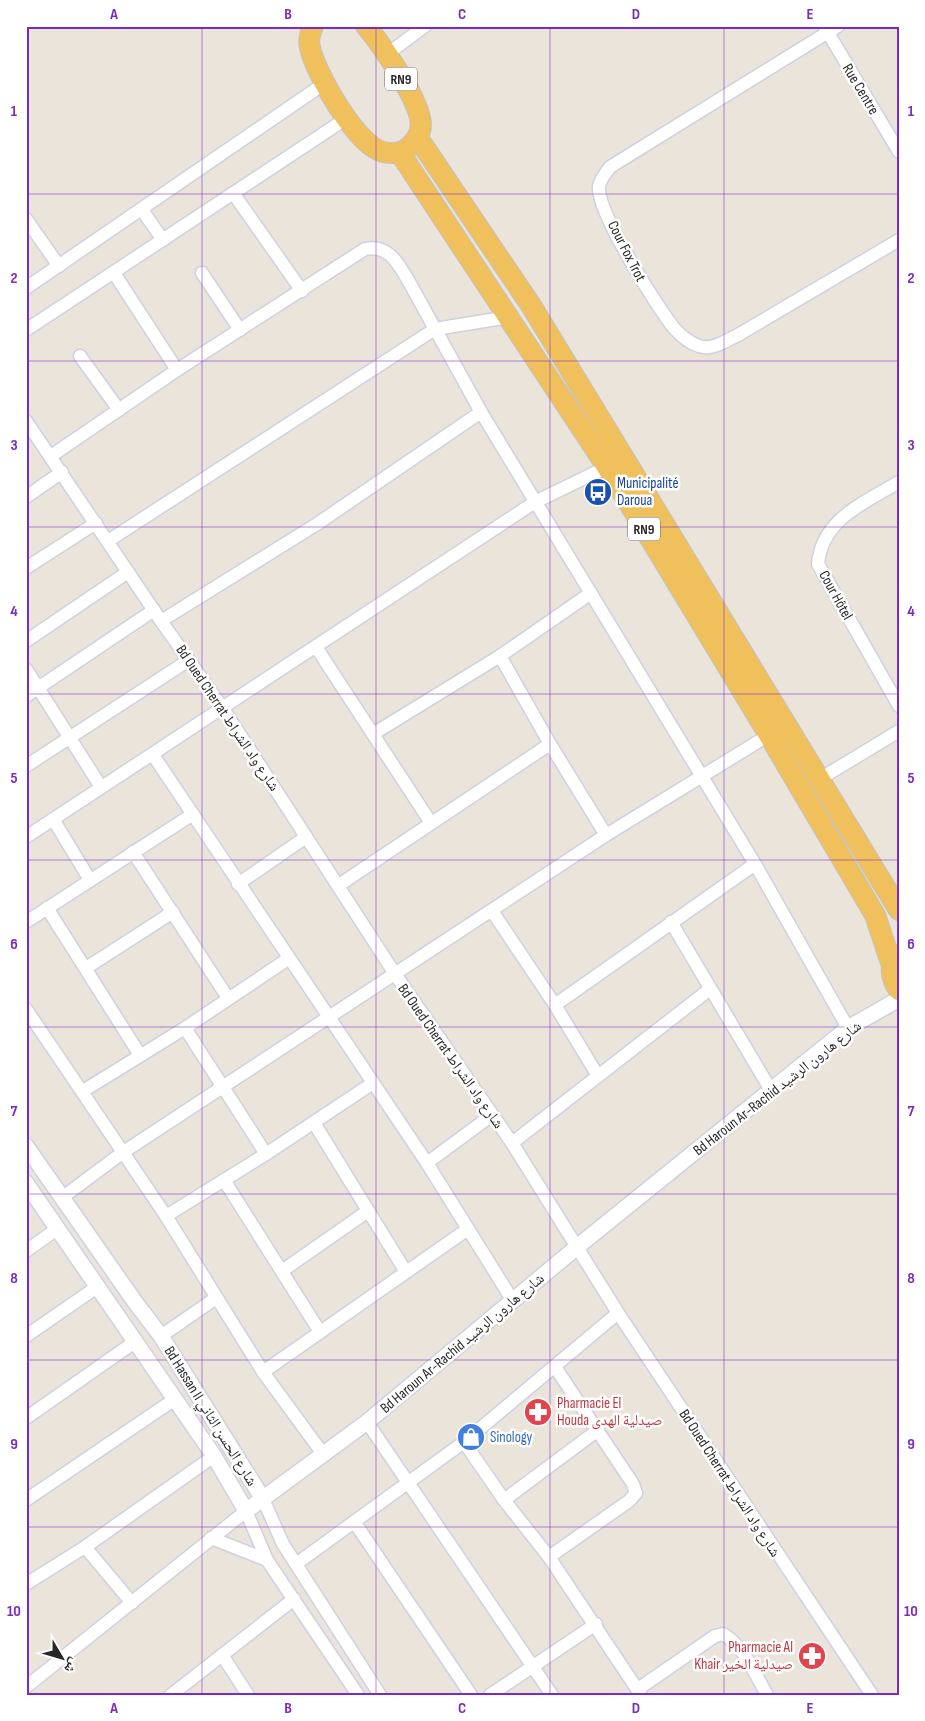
<svg xmlns="http://www.w3.org/2000/svg" width="925" height="1721" font-family="'Sofia Sans Condensed','Noto Naskh Arabic',sans-serif">
<style>
.lines{fill:none;stroke-linecap:round;stroke-linejoin:round}
.minor-casing{stroke:#cfd1e1;stroke-width:15}
.tertiary-casing{stroke:#cfd1e1;stroke-width:18}
.trunk-casing{stroke:#c3c3c3;stroke-width:22}
.minor{stroke:#fff;stroke-width:12}
.tertiary{stroke:#fff;stroke-width:15}
.trunk{stroke:#f0c05c;stroke-width:20}
.grid{fill:none;stroke:#7b2cbf;stroke-width:1;stroke-opacity:0.55}
.labels{text-anchor:middle;stroke-width:5;stroke-linejoin:round;paint-order:stroke}
.shield{fill:#fff;stroke:#686868;stroke-width:1}
.shield-label{font-size:14px;font-weight:bold;fill:#282828}
.street-label{font-size:15px;fill:#282828;stroke:#fff}
.transit-label{font-size:15px;fill:#164399;stroke:#fff;text-anchor:start}
.health-label{font-size:15px;fill:#be3a42;stroke:#fff;text-anchor:start}
.shop-label{font-size:15px;fill:#366cbe;stroke:#fff;text-anchor:start}
.neatline{fill:none;stroke:#7b2cbf;stroke-width:2}
.grid-label{font-size:16px;text-anchor:middle;font-weight:bold;fill:#7b2cbf}
</style>
<rect width="100%" height="100%" fill="#eae4da"/>
<g class="lines">
<defs>
<g id="minor">
<path d="M824,26l75,126"/>
<path d="M838,26l-228,141c-4,6 -10,12 -11,20 -2,25 58,120 75,141 7,8 16,15 25,18 13,5 28,-6 39,-11l161,-95"/>
<path d="M386,55l39,-29"/>
<path d="M233,193l69,98"/>
<path d="M142,210l21,30"/>
<path d="M26,219l33,47"/>
<path d="M114,273l63,97"/>
<path d="M202,273l38,57"/>
<path d="M26,288l299,-205"/>
<path d="M26,330l321,-212"/>
<path d="M80,356l39,54"/>
<path d="M26,421l135,200 61,86 173,267 117,169 106,170 254,382"/>
<path d="M51,456l126,-86 188,-121c23,-5 33,14 43,31l73,132 274,452 93,164"/>
<path d="M899,482c-35,21 -77,37 -81,82l81,142"/>
<path d="M26,497l36,-25"/>
<path d="M108,541l327,-212 74,-12"/>
<path d="M26,568l70,-45"/>
<path d="M161,621l156,-97 164,-112"/>
<path d="M26,641l102,-69"/>
<path d="M316,647l115,176"/>
<path d="M500,656l50,88 56,91"/>
<path d="M26,669l75,118"/>
<path d="M26,696l128,-86"/>
<path d="M373,734l127,-78 91,-63"/>
<path d="M153,755l274,408 86,138"/>
<path d="M26,766l163,-106"/>
<path d="M818,780l81,-49"/>
<path d="M53,819l37,61"/>
<path d="M26,837l509,-335 72,-35"/>
<path d="M133,852l95,146"/>
<path d="M238,884l68,-47"/>
<path d="M339,885l211,-141"/>
<path d="M47,908l93,147"/>
<path d="M492,911l63,94 43,71"/>
<path d="M26,922l167,-108"/>
<path d="M671,922l101,170"/>
<path d="M86,968l87,-56"/>
<path d="M555,1005l200,-141"/>
<path d="M26,1009l140,207 97,156 60,82"/>
<path d="M185,1028l81,126"/>
<path d="M83,1091l102,-63 103,-69"/>
<path d="M314,1123l92,149"/>
<path d="M512,1143l198,-154"/>
<path d="M427,1163l65,-48"/>
<path d="M224,1180l96,152"/>
<path d="M63,1197l59,-44 484,-318 163,-100"/>
<path d="M166,1216l100,-62 107,-71"/>
<path d="M26,1251l31,-22"/>
<path d="M282,1271l86,-60"/>
<path d="M26,1336l71,-49"/>
<path d="M161,1336l55,-38"/>
<path d="M263,1372l205,-143"/>
<path d="M26,1418l110,-77"/>
<path d="M367,1422l185,273"/>
<path d="M464,1442l40,58 45,57 92,138"/>
<path d="M263,1499l20,45 97,151"/>
<path d="M26,1500l149,-101"/>
<path d="M504,1500l94,-70"/>
<path d="M355,1523l116,172"/>
<path d="M211,1538l56,22"/>
<path d="M85,1547l47,56"/>
<path d="M549,1557l80,-56 7,-8 -3,-9 -78,-117"/>
<path d="M296,1564l168,-122 154,-129"/>
<path d="M26,1584l59,-37 129,-91"/>
<path d="M222,1655l26,40"/>
<path d="M26,1687l220,-176 21,49 91,135"/>
<path d="M638,1689l77,-53 8,-2c21,12 32,40 44,61"/>
<path d="M171,1695l123,-96"/>
<path d="M490,1695l106,-71"/>
</g>
<g id="tertiary">
<path d="M26,1146l109,156 26,34 102,163"/>
<path d="M26,1183l188,273 32,55 121,-89 210,-175 271,-219 51,-29"/>
</g>
<g id="trunk">
<path d="M313,26c-3,7 -5,15 -3,22 6,26 46,97 73,104 10,2 21,1 28,-7 7,-7 12,-16 9,-27 -5,-24 -38,-73 -54,-92"/>
<path d="M418,138l114,169 367,603"/>
<path d="M400,153l207,314 162,268 106,180 17,51"/>
<path d="M896,955c-7,13 -5,24 3,35"/>
</g>
</defs>
<use href="#minor" class="minor-casing"/>
<use href="#tertiary" class="tertiary-casing"/>
<use href="#trunk" class="trunk-casing"/>
<use href="#minor" class="minor"/>
<use href="#tertiary" class="tertiary"/>
<use href="#trunk" class="trunk"/>
</g>
<path class="grid" d="M202,26v1669M376,26v1669M550,26v1669M724,26v1669M26,194h873M26,361h873M26,527h873M26,694h873M26,860h873M26,1027h873M26,1194h873M26,1360h873M26,1527h873"/>
<defs>
<symbol id="bus-disc" viewBox="-11 -11 22 22"><circle r="9.5" fill="#1a4fb4" stroke="#fff"/><path d="M-5-6H5V4H4V6H2V4H-2V6H-4V4H-5ZM-3.5-4V0h7V-4ZM-3.5 1.2v1.5H-2V1.2ZM2 1.2v1.5H3.5V1.2Z" fill="#fff"/></symbol>
<symbol id="pharmacy-disc" viewBox="-11 -11 22 22"><circle r="9.5" fill="#e0444e" stroke="#fff"/><path d="M-2-6h4v4h4v4h-4v4h-4v-4h-4v-4h4Z" fill="#fff"/></symbol>
<symbol id="shop-disc" viewBox="-11 -11 22 22"><circle r="9.5" fill="#3f7fe0" stroke="#fff"/><path d="M-5-2.5h2.3a2.7 3.5 0 0 1 5.4 0H5L5.5 6h-11ZM-1.5-2.5h3a1.5 2.3 0 0 0-3 0Z" fill="#fff"/></symbol>
</defs>
<g fill-rule="evenodd">
<use href="#bus-disc" x="582" y="476" width="32" height="32"/>
<use href="#pharmacy-disc" x="522" y="1396" width="32" height="32"/>
<use href="#shop-disc" x="455" y="1421" width="32" height="32"/>
<use href="#pharmacy-disc" x="796" y="1640" width="32" height="32"/>
</g>
<g class="labels">
<g class="shield">
<rect x="385" y="67.5" width="32" height="23" rx="4"/>
<rect x="628" y="517.5" width="32" height="23" rx="4"/>
</g>
<g class="shield-label">
<text x="401" y="84">RN9</text>
<text x="644" y="534">RN9</text>
</g>
<g class="street-label">
<text transform="translate(861 89) rotate(59)" y="5">Rue Centre</text>
<text transform="translate(627 251) rotate(63)" y="5">Cour Fox Trot</text>
<text transform="translate(836 595) rotate(61)" y="5">Cour Hôtel</text>
<text transform="translate(228 718) rotate(56)" y="5">Bd Oued Cherrat شارع واد الشراط</text>
<text transform="translate(451 1056) rotate(55)" y="5">Bd Oued Cherrat شارع واد الشراط</text>
<text transform="translate(777 1088) rotate(-38)" y="5">Bd Haroun Ar-Rachid شارع هارون الرشيد</text>
<text transform="translate(462 1343) rotate(-40)" y="5">Bd Haroun Ar-Rachid شارع هارون الرشيد</text>
<text transform="translate(211 1416) rotate(58)" y="5">Bd Hassan II شارع الحسن الثاني</text>
<text transform="translate(730 1483) rotate(57)" y="5">Bd Oued Cherrat شارع واد الشراط</text>
</g>
<g class="transit-label">
<text x="617" y="488">Municipalité<tspan x="617" dy="17">Daroua</tspan></text>
</g>
<g class="health-label">
<text x="557" y="1408">Pharmacie El<tspan x="557" dy="17">Houda صيدلية الهدى</tspan></text>
<text x="793" y="1652" text-anchor="end">Pharmacie Al<tspan x="793" dy="17">Khair صيدلية الخير</tspan></text>
</g>
<g class="shop-label">
<text x="490" y="1442">Sinology</text>
</g>
</g>
<rect width="925" height="1721" fill="none" stroke="#ffffff" stroke-width="55"/>
<g transform="translate(62 1658) rotate(128)" stroke="#ffffff" stroke-width="4" paint-order="stroke">
<path d="M0-4L9 19L0 12L-9 19Z" fill="#282828"/>
<text y="-8" font-size="14" font-weight="bold" text-anchor="middle" fill="#282828">ش</text>
</g>
<rect x="28" y="28" width="870" height="1666" class="neatline"/>
<g class="grid-label">
<text x="114" y="19">A</text>
<text x="288" y="19">B</text>
<text x="462" y="19">C</text>
<text x="636" y="19">D</text>
<text x="810" y="19">E</text>
<text x="14" y="116">1</text>
<text x="911" y="116">1</text>
<text x="14" y="283">2</text>
<text x="911" y="283">2</text>
<text x="14" y="450">3</text>
<text x="911" y="450">3</text>
<text x="14" y="616">4</text>
<text x="911" y="616">4</text>
<text x="14" y="783">5</text>
<text x="911" y="783">5</text>
<text x="14" y="949">6</text>
<text x="911" y="949">6</text>
<text x="14" y="1116">7</text>
<text x="911" y="1116">7</text>
<text x="14" y="1283">8</text>
<text x="911" y="1283">8</text>
<text x="14" y="1449">9</text>
<text x="911" y="1449">9</text>
<text x="14" y="1616">10</text>
<text x="911" y="1616">10</text>
<text x="114" y="1713">A</text>
<text x="288" y="1713">B</text>
<text x="462" y="1713">C</text>
<text x="636" y="1713">D</text>
<text x="810" y="1713">E</text>
</g>
</svg>
